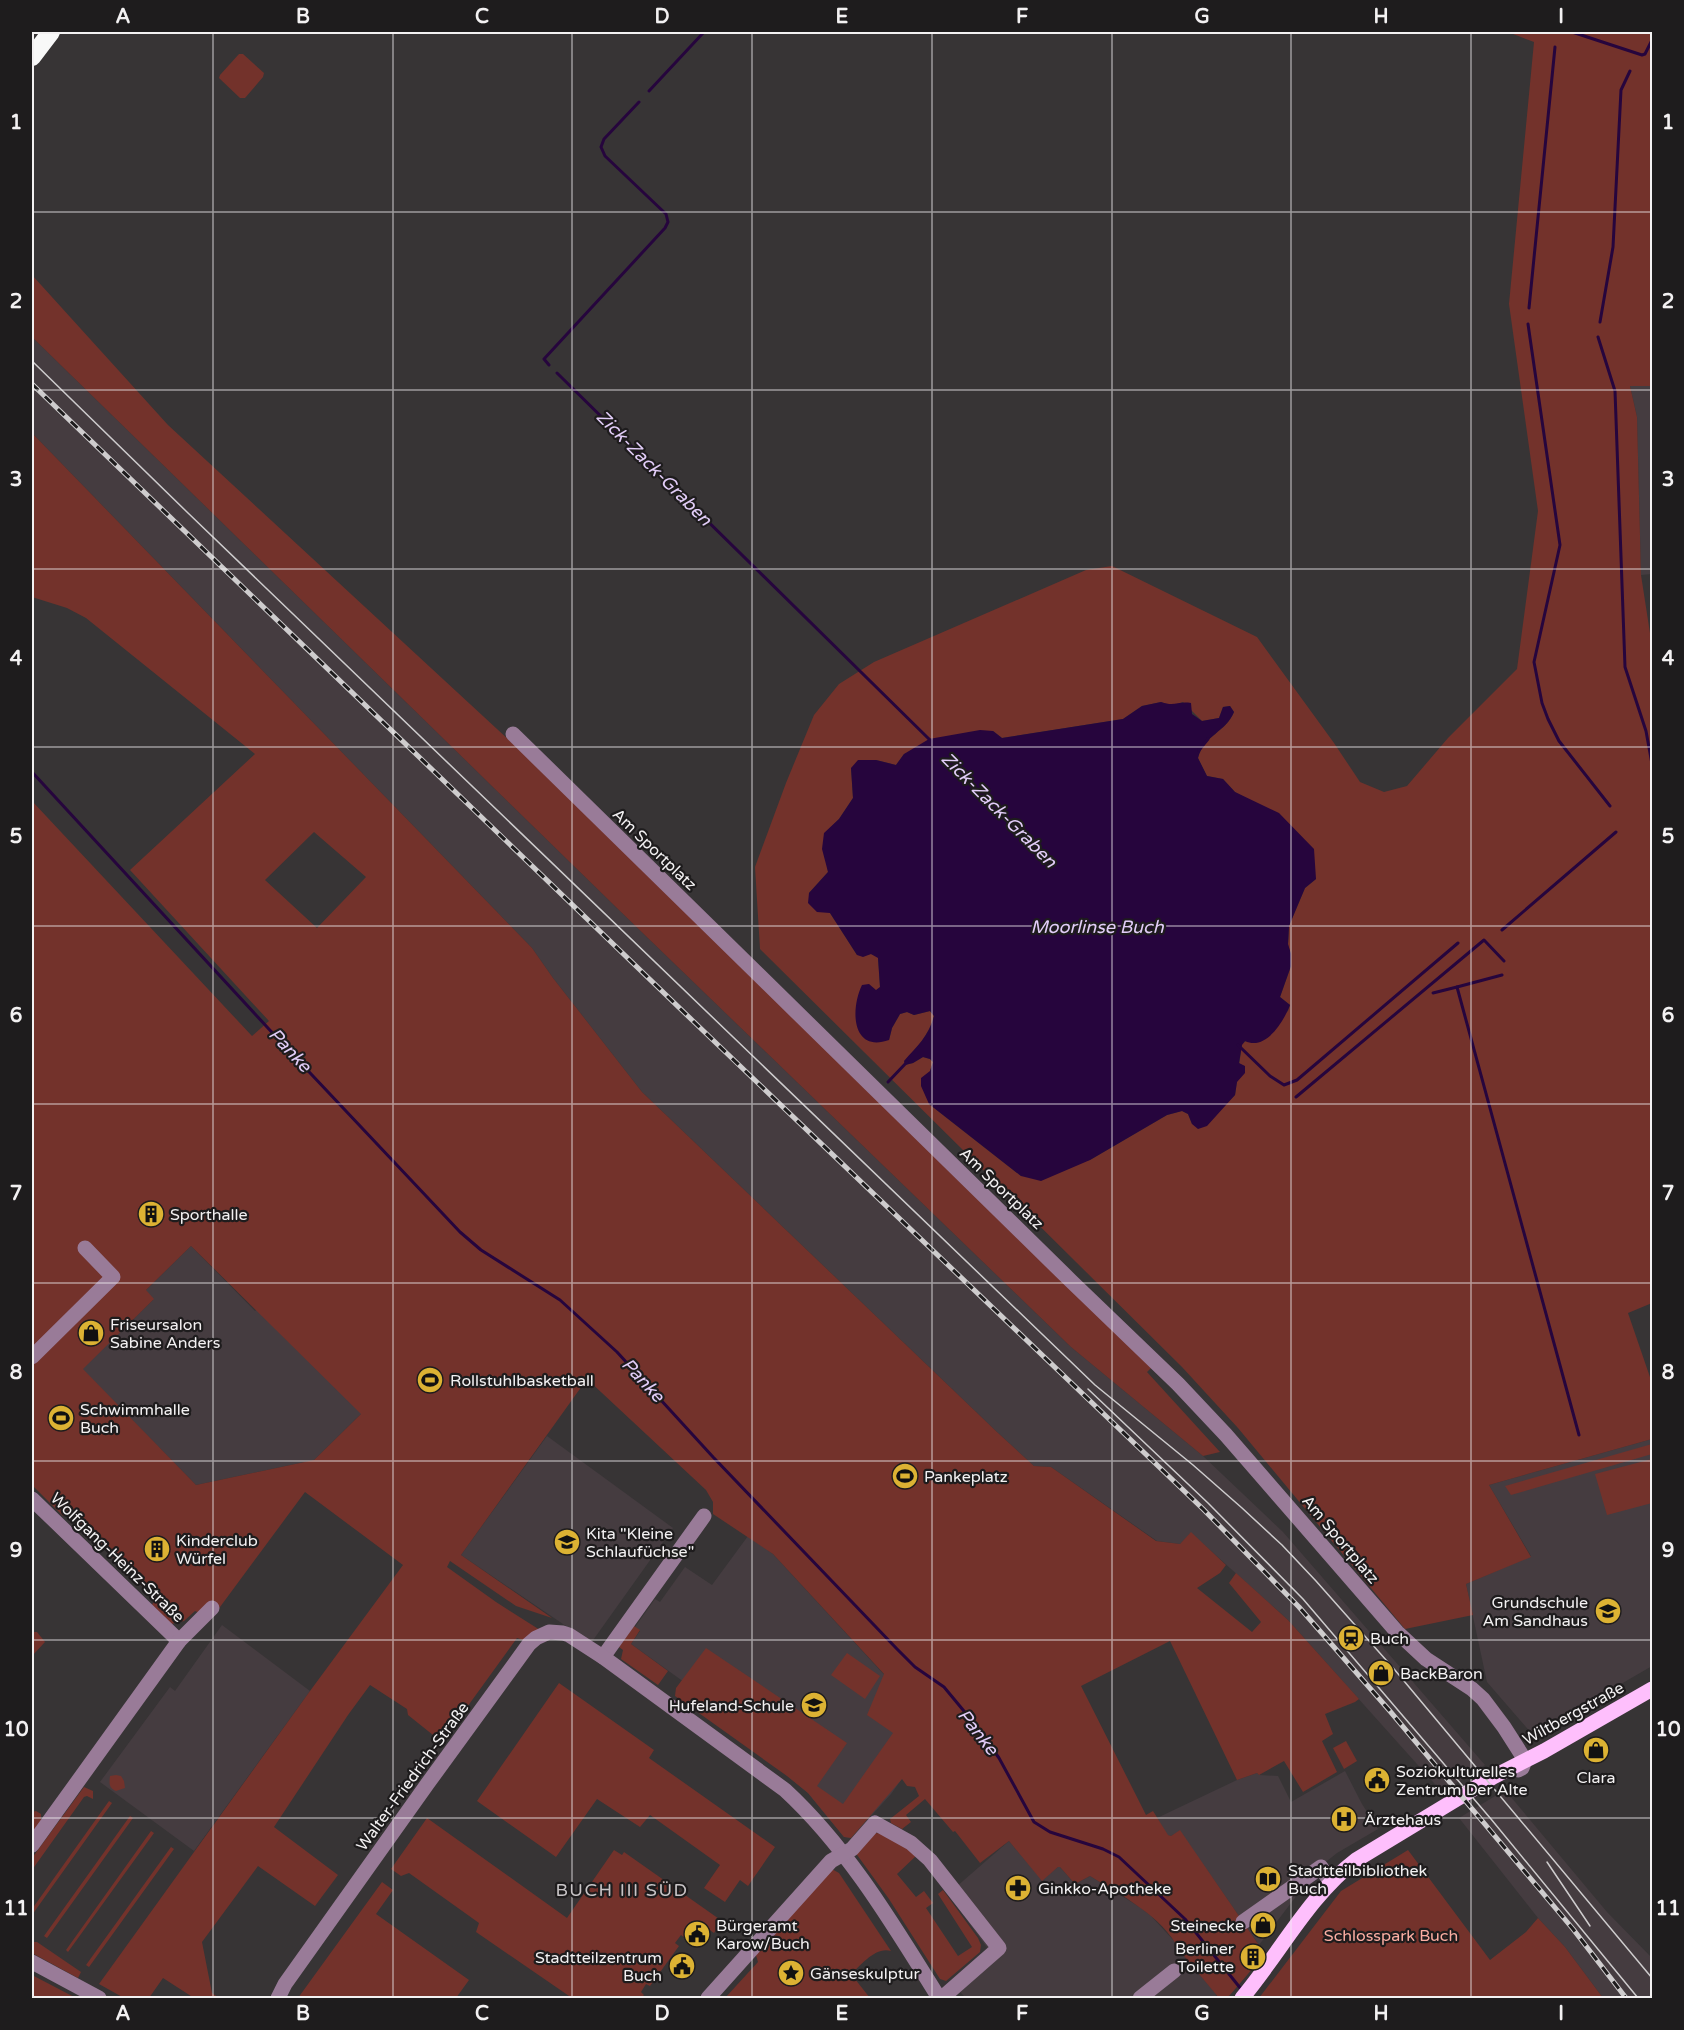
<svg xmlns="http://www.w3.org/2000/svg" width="1684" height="2030" font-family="'Varela Round',sans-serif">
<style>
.built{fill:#453c40}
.green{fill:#73322b;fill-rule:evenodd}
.water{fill:#26053d}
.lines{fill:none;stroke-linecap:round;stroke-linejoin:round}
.stream{stroke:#26053d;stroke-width:3}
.minor{stroke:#997b98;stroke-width:15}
.major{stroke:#febffc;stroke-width:15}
.highway{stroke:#f8f8f8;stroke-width:18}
.tram{stroke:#cecccd;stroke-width:1.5}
.rail-casing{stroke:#cecccd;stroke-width:5}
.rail{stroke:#1e1c1d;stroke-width:3;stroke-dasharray:9;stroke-linecap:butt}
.grid{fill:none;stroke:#f3f1f2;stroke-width:1.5;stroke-opacity:0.55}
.labels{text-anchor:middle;stroke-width:4.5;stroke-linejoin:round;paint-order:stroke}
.street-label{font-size:16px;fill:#f3f1f2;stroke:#1e1c1d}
.poi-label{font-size:16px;fill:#f3f1f2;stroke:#1e1c1d;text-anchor:start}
.park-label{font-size:16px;fill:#fcaea3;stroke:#1e1c1d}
.water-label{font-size:18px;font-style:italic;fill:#e2cdf8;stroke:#1e1c1d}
.neighbourhood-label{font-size:18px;letter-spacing:1.5px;fill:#c8c4c6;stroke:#1e1c1d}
.neatline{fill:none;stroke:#f3f1f2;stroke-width:2}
.grid-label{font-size:20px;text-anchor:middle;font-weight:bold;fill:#f3f1f2}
</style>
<rect width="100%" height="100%" fill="#373435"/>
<g class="built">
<path d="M32,337l589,575 450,435 132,109 80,76 202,233 -43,27 -154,-172 -97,-87 -11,11 -23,-3 -106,-74 -17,-1 -37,-34 -355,-340 -89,-114 -21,-30 -500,-515z"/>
<path d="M1630,386h22v188l-11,1 -4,-158z"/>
<path d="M191,1246l64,65 5,-4 103,105 -49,48 -118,25 -114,-116 71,-69 -8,-9z"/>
<path d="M547,1436l126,92 -82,115 -130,-88z"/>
<path d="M1652,1439v227l-119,69 -46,-53 -21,-98 65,-28 -42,-71z"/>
<path d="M748,1536l25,18 163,177 -45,63 -40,44 -7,-1 -36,-44 -41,-34 8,-12 -144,-103 9,-13 -5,-4 20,-28 5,3 25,-35 27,18z"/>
<path d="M222,1625l88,66 -116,160 -94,-69 70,-95 5,4z"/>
<path d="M1345,1771l17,33 16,25 -41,24 -20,16 -58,76 -79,-114 -9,5 -4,-1 -10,-17 80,-38 20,-7 2,2 19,1 13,26z"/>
<path d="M1505,1790l102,122 45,46v40h-49l-38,-51 -27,-29 -79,-100z"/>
<path d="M1009,1841l33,39 16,-13h2l15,17 15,-8 51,32 10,8 25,27 3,7 38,45 -5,3h-248l1,-1 -5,-5 36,-32 -48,-66z"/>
</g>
<g class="green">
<path d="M1508,32h144v354h-22l7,31 4,158 11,71v657l-24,10 24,70v56l-163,46 42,72 -65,27 7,31 -68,14 -167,-201 -56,-61 -422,-418 -5,-82 31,-84 28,-68 25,-31 35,-22 212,-92 26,-4 145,71 77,106 26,39 24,10 23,-6 41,-48 69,-69 21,-158 -29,-207 25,-262zM1161,702l11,4 11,-4 19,19 17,-3 4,-11 7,-1 4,6c-8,20 -30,23 -36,46l9,18 16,3 12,13 18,10 63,77 -11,9 -16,38 -1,19 3,9v12l-11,31 10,8 -2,6 -46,33 -7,51 -6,6 -37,23 -4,-10 -6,-3 -15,4 -77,45 -69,16 -92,-72 1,-33 3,-9 -3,-3 -7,-2 -10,6 -8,2c10,-17 24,-29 29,-49l-4,-5 -16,4 -7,-3 -7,2 -8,14 -3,12 -13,-49 4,-4 -2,-30 -7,-3 -14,1 -27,-42 -21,-20 19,-21 -4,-38 15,-15 14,-21 -2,-30 25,-8 20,5 8,-11 89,-23 9,7 121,-19 19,-13z"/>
<path d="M239,54h4l21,19 -1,4 -18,21h-5l-21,-20 1,-3z"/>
<path d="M32,275l136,150 354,327 631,614 -6,6 73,80 -17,4 -132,-109 -450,-435 -589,-575z"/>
<path d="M32,433l500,515 21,30 89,114 355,340 37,34 17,1 105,74 24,3 11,-12 35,33 -6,8 -23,15 55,44 9,-10 -32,-39 7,-10 52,47 71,79 -4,3 -30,12 8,20 -11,7 15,31 -34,20 -19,-31 -25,14 -2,-2 -20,7 -67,-139 -89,45 65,129 7,-4 15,24 3,1 9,-6 85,124 -35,41 -4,3h-7l-40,-48c-15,-33 -60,-56 -89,-74l-15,8 -15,-17h-2l-16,14 -33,-40 -29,22 -25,-32 -2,1 -28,-33 -19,16 5,7 -9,7 -11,-6 -1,-4 29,-23 -4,-9 -8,-1 -5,-7 -51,59 -7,-1 -36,-44 -21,-17 -112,-80 1,-8 30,-40 141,95 -30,43 26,18 50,-71 -26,-18 17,-41 -111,-120 -60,-40v-12l-7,-12 -119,-111 -126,176 91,63 -36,-12 -66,-45 -3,6 49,35 44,28 -14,11 -9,-3 -81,112 -2,-1 2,-4 -3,-10 -25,-20 -1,-6 -37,-24 -22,30 -74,112 64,48 -23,31 -57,-40 -56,76 10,51 7,5h-25l-31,-20 -14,20h-25l-25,-14 211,-293 93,-126 -98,-73 -85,115 -10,10 -15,-6 -11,10 -13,3 -19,-19 3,-6 -84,-83h-8l-31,-31v-684l220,235 17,-15 -139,-151 125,-116 -169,-136 -19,-10 -35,-11zM314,832l52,45 -49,51 -52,-48zM191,1246l170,168 -47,46 -118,25 -113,-116 71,-70 -8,-9z"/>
<path d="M1652,1444v10l-141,41 -6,-9z"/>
<path d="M1652,1459v44l-45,12 -12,-41z"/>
<path d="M634,1626l6,4 -9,14 37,27 -10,14 -37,-26 2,-9 -4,-3z"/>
<path d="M32,1632h5l8,10 -13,14z"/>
<path d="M847,1653l33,23 -15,23 -34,-24z"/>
<path d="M559,1683l95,67 -5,8 126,89 -27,39 -8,-6 -15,22 -21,-14 16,-23 -70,-50 -10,12 -43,-28 -41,58 -79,-56z"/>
<path d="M1346,1741l11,20 -13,8 -11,-21z"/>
<path d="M116,1775l5,1 3,5 1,7 -9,3c-7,-3 -7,-7 -6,-15z"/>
<path d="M84,1787l9,4v8l-6,-3 -3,1 -52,73v-12z"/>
<path d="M109,1801l3,2 -80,112v-6z"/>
<path d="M36,1811l5,3v7l-9,12v-21z"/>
<path d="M130,1816l3,2 -86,120 -3,-2z"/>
<path d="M427,1818l140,100 47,-68 8,5 2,-3 98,69 -8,12 -17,-12 -12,17 -4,-3 -6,8 4,3 -29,40 -4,-2 -5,8 3,3 -3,3h-69l-96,-66 3,-9 -70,-50 -8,3 -10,-7z"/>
<path d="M151,1831l3,2 -86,119 -2,-2z"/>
<path d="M876,1833l8,1 33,21 -20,19 19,23 8,-6 9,12 -7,5 32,48 14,-9 -34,-53 5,-4 35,48 3,7 -1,7 -34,29 -6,-2 -51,-80 -34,-47z"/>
<path d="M171,1847l3,2 -85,118 -3,-2z"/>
<path d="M1408,1850l82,110 36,-28 12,-14 27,29 38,51h-344l82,-107z"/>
<path d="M830,1868l9,5 52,78c-15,-5 -30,14 -40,23l19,24h-145l33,-36 -3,-10z"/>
<path d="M382,1882l11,8 -17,24 93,66 -13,18h-158z"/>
<path d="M32,1942h5l44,30 -3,6 -46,-25z"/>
<path d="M32,1975l44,23h-44z"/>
</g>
<path class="water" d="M1161,702c14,5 16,-1 30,1l1,11 10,7 17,-3 4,-11 7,-1 4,6c-8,20 -30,23 -36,46l9,18 16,3 12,13 44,21 35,36 2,30 -11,9 -16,38 -1,18 3,10v12l-11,31 10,8c-6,16 -24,46 -45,36l-3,4 -3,18 6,3v7l-8,9 -2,13 -28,31 -9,3 -6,-5 -4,-10 -6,-3 -15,4 -77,45 -49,21 -20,-5 -92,-72 -8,-18v-8l9,-7 3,-9 -3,-3 -7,-2 -10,6 -8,2 -1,-4c13,-15 25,-25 30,-45l-4,-5 -16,4 -7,-3 -7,2 -8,14 -3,12c-37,13 -39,-30 -27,-55l7,-1 7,6 4,-3 -2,-29 -7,-4 -8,3 -6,-2 -27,-42 -13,-1 -9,-9 1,-10 19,-21 -6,-23 2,-16 15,-14 14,-21 -2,-30 7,-8h18l20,5 8,-11 25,-15 51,-9 13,1 9,7 121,-19 19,-13z"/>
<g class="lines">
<g class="stream">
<path d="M1572,32l70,23 3,-1 7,-14"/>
<path d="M649,91l55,-59"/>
<path d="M1529,308l26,-261"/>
<path d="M1600,322l13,-75 8,-157 9,-19"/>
<path d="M1528,324l32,221 -26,117 8,41 6,16 11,22 51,65"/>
<path d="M1598,337l17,54 10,276 21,64 6,33"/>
<path d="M549,365l-5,-6 121,-131 3,-6 -2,-8 -61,-58 -4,-9 3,-8 35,-37"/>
<path d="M557,373l374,368"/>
<path d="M1199,750l9,-11"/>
<path d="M32,772l247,268 181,192 21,18 79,50 57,52 96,105 184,192 18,18 29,20 29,35 26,36 35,64 16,10 53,17 16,8 66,62 56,70"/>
<path d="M1502,930l114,-98"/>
<path d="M1502,975l-45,12 122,448"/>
<path d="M1433,993l24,-6"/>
<path d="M1238,1045l32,31 14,9 13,-5 161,-137"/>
<path d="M888,1082l19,-20"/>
<path d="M1296,1097l188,-157 20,21"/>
</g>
<g class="minor">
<path d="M513,734l558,547 107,103 48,51 171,197 29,27 46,30 11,10 21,28 21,33 -3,8 -4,2"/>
<path d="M32,1357l81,-80 -28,-29"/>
<path d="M32,1499l147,142"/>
<path d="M603,1657l101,-141"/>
<path d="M32,1845l147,-204 33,-33"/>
<path d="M1243,1922l78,-55 9,15"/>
<path d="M32,1962l67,36"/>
<path d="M278,1998l7,-14 143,-201 101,-139 7,-6 13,-6 14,1 6,2 34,22 182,133c63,58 109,136 154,208"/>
<path d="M708,1998l123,-137 21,-12 23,-26 36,20 19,17 69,88 -57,50"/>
<path d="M1140,1998l34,-27"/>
</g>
<path class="major" d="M1242,1998c38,-45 67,-102 114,-138l137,-83 51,-26 108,-62"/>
<path class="highway" d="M32,57l19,-25"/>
<g class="tram">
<path d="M32,361l156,152 907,872 98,80 49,43 40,37 34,36 78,88 258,309"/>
<path d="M1088,1389l120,114 95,96 188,220 147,179"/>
<path d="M1547,1862l43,64"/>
</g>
<defs>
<path id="rail" d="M32,384l660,636 511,489 96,98 90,103 184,219 53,69"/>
</defs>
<use href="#rail" class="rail-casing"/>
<use href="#rail" class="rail"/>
</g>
<path class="grid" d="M213,32v1966M393,32v1966M572,32v1966M752,32v1966M932,32v1966M1112,32v1966M1291,32v1966M1471,32v1966M32,212h1620M32,390h1620M32,569h1620M32,747h1620M32,926h1620M32,1104h1620M32,1283h1620M32,1461h1620M32,1640h1620M32,1818h1620"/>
<defs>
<symbol id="building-disc" viewBox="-11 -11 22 22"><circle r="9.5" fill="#dcb233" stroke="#1e1c1d"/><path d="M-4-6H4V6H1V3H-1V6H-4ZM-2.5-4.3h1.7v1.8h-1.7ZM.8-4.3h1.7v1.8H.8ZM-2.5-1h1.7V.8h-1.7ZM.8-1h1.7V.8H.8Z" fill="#111"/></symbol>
<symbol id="shop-disc" viewBox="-11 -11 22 22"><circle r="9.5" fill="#dcb233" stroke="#1e1c1d"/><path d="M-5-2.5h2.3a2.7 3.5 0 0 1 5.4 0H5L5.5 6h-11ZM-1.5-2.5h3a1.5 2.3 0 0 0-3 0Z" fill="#111"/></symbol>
<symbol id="stadium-disc" viewBox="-11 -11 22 22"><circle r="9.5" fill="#dcb233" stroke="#1e1c1d"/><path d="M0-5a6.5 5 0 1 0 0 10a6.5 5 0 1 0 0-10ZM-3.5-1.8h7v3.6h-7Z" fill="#111"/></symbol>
<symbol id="school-disc" viewBox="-11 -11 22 22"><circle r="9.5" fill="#dcb233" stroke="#1e1c1d"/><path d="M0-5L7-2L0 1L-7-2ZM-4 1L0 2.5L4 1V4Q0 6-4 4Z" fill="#111"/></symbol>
<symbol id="station-disc" viewBox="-11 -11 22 22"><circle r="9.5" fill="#dcb233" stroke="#1e1c1d"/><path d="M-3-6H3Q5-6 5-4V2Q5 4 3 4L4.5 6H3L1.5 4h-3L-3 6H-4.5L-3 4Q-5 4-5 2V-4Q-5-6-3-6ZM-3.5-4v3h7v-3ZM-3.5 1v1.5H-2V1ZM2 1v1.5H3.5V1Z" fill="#111"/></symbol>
<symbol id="civic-disc" viewBox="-11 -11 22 22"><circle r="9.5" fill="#dcb233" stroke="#1e1c1d"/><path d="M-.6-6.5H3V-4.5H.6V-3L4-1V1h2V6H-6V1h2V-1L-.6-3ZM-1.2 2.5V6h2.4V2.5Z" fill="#111"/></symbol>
<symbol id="hospital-disc" viewBox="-11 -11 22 22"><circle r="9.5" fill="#dcb233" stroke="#1e1c1d"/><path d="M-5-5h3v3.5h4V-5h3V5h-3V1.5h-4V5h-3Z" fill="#111"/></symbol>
<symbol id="library-disc" viewBox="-11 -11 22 22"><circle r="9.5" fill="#dcb233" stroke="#1e1c1d"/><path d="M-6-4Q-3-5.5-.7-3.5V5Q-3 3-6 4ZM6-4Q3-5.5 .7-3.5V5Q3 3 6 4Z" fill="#111"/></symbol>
<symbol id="pharmacy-disc" viewBox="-11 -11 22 22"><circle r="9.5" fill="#dcb233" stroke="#1e1c1d"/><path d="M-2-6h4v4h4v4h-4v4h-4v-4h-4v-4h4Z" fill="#111"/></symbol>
<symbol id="sight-disc" viewBox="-11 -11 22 22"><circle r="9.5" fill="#dcb233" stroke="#1e1c1d"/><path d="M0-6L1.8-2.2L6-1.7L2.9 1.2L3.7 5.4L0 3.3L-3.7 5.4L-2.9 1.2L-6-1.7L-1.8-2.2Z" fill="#111"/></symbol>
</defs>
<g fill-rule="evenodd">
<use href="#building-disc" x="136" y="1199" width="30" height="30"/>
<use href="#shop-disc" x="76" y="1318" width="30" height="30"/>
<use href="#stadium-disc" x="415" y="1365" width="30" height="30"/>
<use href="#stadium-disc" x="46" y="1403" width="30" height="30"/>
<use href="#stadium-disc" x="890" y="1461" width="30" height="30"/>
<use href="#school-disc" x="552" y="1527" width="30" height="30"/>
<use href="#building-disc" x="142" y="1534" width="30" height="30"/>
<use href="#school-disc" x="1593" y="1596" width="30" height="30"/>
<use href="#station-disc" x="1336" y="1623" width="30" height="30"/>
<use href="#shop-disc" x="1366" y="1658" width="30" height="30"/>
<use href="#school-disc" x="799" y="1690" width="30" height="30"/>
<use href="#shop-disc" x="1581" y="1735" width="30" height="30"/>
<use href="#civic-disc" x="1362" y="1765" width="30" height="30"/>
<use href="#hospital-disc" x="1329" y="1804" width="30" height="30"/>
<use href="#library-disc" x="1253" y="1864" width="30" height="30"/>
<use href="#pharmacy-disc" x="1003" y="1873" width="30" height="30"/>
<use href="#shop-disc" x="1248" y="1910" width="30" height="30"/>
<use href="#civic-disc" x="682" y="1919" width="30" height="30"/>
<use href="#building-disc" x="1238" y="1942" width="30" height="30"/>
<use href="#civic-disc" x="667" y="1951" width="30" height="30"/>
<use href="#sight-disc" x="776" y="1958" width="30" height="30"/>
</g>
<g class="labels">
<g class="street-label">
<text transform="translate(655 849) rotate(44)" y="6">Am Sportplatz</text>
<text transform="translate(1002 1188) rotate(44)" y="6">Am Sportplatz</text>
<text transform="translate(1341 1539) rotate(50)" y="6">Am Sportplatz</text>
<text transform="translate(118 1557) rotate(44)" y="6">Wolfgang-Heinz-Straße</text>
<text transform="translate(1573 1713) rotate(-29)" y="6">Wiltbergstraße</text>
<text transform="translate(412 1776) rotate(-54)" y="6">Walter-Friedrich-Straße</text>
</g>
<g class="poi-label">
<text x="170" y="1220">Sporthalle</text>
<text x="110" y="1330">Friseursalon<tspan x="110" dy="18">Sabine Anders</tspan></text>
<text x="450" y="1386">Rollstuhlbasketball</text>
<text x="80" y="1415">Schwimmhalle<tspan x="80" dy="18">Buch</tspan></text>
<text x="924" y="1482">Pankeplatz</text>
<text x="586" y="1539">Kita "Kleine<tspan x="586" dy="18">Schlaufüchse"</tspan></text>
<text x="176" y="1546">Kinderclub<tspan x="176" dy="18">Würfel</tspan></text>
<text x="1588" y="1608" text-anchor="end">Grundschule<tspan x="1588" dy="18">Am Sandhaus</tspan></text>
<text x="1370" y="1644">Buch</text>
<text x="1400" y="1679">BackBaron</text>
<text x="794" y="1711" text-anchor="end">Hufeland-Schule</text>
<text x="1396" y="1777">Soziokulturelles<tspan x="1396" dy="18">Zentrum Der Alte</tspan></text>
<text x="1596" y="1783" text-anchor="middle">Clara</text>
<text x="1364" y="1825">Ärztehaus</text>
<text x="1288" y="1876">Stadtteilbibliothek<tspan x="1288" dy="18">Buch</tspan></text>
<text x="1038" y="1894">Ginkko-Apotheke</text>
<text x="716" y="1931">Bürgeramt<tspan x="716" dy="18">Karow/Buch</tspan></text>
<text x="1244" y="1931" text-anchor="end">Steinecke</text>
<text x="1234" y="1954" text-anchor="end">Berliner<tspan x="1234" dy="18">Toilette</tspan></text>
<text x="662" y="1963" text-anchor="end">Stadtteilzentrum<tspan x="662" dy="18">Buch</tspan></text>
<text x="810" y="1979">Gänseskulptur</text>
</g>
<g class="park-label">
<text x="1391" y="1941">Schlosspark Buch</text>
</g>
<g class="water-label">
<text transform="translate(654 468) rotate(45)" y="6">Zick-Zack-Graben</text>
<text transform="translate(999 810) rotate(45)" y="6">Zick-Zack-Graben</text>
<text x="1097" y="933">Moorlinse Buch</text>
<text transform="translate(290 1050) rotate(47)" y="6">Panke</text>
<text transform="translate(643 1380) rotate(47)" y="6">Panke</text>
<text transform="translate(978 1732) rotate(52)" y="6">Panke</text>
</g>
<g class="neighbourhood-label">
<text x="622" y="1896">BUCH III SÜD</text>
</g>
</g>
<rect width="1684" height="2030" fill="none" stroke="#1e1c1d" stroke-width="66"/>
<rect x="33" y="33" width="1618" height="1964" class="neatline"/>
<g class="grid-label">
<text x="123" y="23">A</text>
<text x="303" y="23">B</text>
<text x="482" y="23">C</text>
<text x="662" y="23">D</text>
<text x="842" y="23">E</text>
<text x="1022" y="23">F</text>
<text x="1202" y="23">G</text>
<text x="1381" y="23">H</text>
<text x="1561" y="23">I</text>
<text x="16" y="129">1</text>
<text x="1668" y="129">1</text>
<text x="16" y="308">2</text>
<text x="1668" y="308">2</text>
<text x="16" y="486">3</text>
<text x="1668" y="486">3</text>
<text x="16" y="665">4</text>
<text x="1668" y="665">4</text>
<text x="16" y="843">5</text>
<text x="1668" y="843">5</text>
<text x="16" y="1022">6</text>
<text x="1668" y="1022">6</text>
<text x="16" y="1200">7</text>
<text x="1668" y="1200">7</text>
<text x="16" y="1379">8</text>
<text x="1668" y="1379">8</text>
<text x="16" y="1557">9</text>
<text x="1668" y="1557">9</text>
<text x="16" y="1736">10</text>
<text x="1668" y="1736">10</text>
<text x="16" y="1915">11</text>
<text x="1668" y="1915">11</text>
<text x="123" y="2020">A</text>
<text x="303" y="2020">B</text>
<text x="482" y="2020">C</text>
<text x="662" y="2020">D</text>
<text x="842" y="2020">E</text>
<text x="1022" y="2020">F</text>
<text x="1202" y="2020">G</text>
<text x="1381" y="2020">H</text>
<text x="1561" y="2020">I</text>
</g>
</svg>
